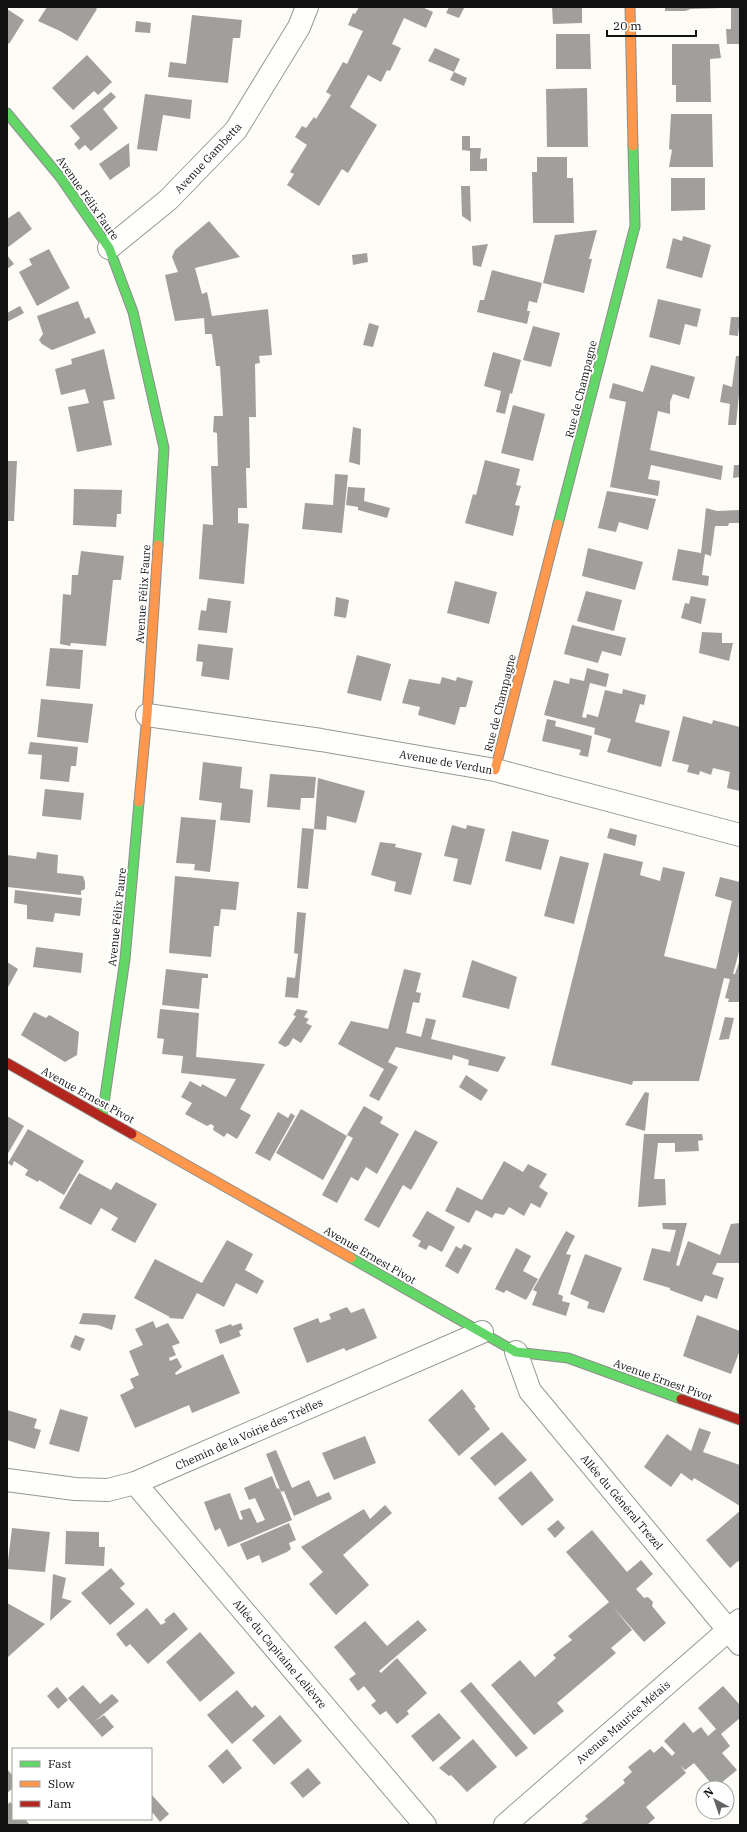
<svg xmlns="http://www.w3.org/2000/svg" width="747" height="1832" font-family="'IBM Plex Serif',serif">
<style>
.building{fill:#a19f9c}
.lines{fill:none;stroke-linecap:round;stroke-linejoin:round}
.street-casing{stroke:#979795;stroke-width:24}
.fast-casing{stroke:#8e8d8b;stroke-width:11}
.slow-casing{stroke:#8e8d8b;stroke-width:11}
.jam-casing{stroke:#8e8d8b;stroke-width:11}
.street{stroke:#fffffe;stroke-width:22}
.fast{stroke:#63d668;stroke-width:9}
.slow{stroke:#ff974d;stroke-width:9}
.jam{stroke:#b3261e;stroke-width:9}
.labels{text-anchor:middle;stroke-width:4;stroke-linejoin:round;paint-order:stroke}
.street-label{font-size:11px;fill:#111;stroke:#fff}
</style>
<rect width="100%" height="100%" fill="#fdfcf7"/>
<g class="building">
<path d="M47,7h48l2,2 -20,32 -17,-10 -22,-10z"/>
<path d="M359,7h63l11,5 -7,16 -22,-10 -12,26 9,4 -11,23 -3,-1 -6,12 -13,-7 -18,32 27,18 -29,48 -6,-4 -23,37 -32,-21 7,-11 -4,-2 17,-27 -12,-8 7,-11 4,2 8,-11 2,2 15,-24 -5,-3 17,-30 4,2 16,-33 -15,-6 5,-12 2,1z"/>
<path d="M449,7l15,1 -5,10 -13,-5z"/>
<path d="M552,7h30v16l-29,1z"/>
<path d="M665,7h57l1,1 -32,1 -6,2h-20z"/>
<path d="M731,7h9v37h-13l-1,-15h5z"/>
<path d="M7,9l17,11 -15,24 -2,-2z"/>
<path d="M192,15l50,5 -2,18h-7l-5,45 -60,-6 2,-15 16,2z"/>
<path d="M136,21l15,2 -1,10 -15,-1z"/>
<path d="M556,34h34l1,35h-35z"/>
<path d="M672,44h47l2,14 -11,1 1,43h-35v-17h-4z"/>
<path d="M435,48l25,11 -6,13 -26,-11z"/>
<path d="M87,55l25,27 -14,13 -4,-4 -21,19 -21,-22z"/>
<path d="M454,72l13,6 -3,8 -14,-6z"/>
<path d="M587,88l1,59h-41l-1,-58z"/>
<path d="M111,92l5,5 -13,12 15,19 -27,23 -6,-6 -6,5 -5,-6 6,-6 -10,-12z"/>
<path d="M145,94l47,6 -2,19 -27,-4 -6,36 -20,-2z"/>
<path d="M671,114h41l1,53h-44l3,-17 -3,-1z"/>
<path d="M462,136h8v12h11l-1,11 7,-1v13h-17v-20l-8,-1z"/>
<path d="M129,143l1,23 -20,14 -11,-16z"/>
<path d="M537,157h30v21h6l1,45h-41l-1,-51h5z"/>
<path d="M671,178h34v32l-34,1z"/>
<path d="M461,186h9l1,36 -9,-6z"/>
<path d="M19,211l13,18 -25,19v-29z"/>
<path d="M209,221l31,36 -45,11 7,26 5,-2 5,24 56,-7 4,46 -13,1 1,7 -5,1 1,53h-7l1,51h-4l1,40h-9v15l11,1 -5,60 -45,-5 4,-55 10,1v-5l-2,-54h7l-1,-33 -4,-1 1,-16h9l-3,-50h-4l-4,-32h-7l-1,-16 -29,3 -10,-46 13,-3 -6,-15 3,-7z"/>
<path d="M597,230l-8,29h3l-8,34 -41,-10 12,-48z"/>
<path d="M683,236l28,9 -9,33 -36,-10 7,-30 9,3z"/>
<path d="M488,244l-7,23 -8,-2 -1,-19z"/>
<path d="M49,249l21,39 -33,18 -18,-34 13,-7 -3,-6z"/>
<path d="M367,253l1,9 -15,3 -1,-10z"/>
<path d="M7,255l7,9 -7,5z"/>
<path d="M492,270l50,13 -5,20 -8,-2 -2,10h3l-3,13 -50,-12 3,-12h4z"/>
<path d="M658,299l43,10 -4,18 -12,-3 -5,21 -31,-8z"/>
<path d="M78,301l7,18 4,-2 7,16 -44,17 -10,-6 -3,-4 4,-6 -6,-18z"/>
<path d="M20,306l4,7 -17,9v-9z"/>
<path d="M731,317h9l-2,19 -9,-1z"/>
<path d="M369,323l10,3 -6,21 -10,-2z"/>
<path d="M533,326l27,7 -9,34 -28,-7z"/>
<path d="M104,349l11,50 -12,2 9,44 -35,7 -9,-45 21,-4 -4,-14 -24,6 -6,-26 17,-5 -1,-5z"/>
<path d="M493,352l28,8 -9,34 -2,-1 -5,21 -9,-2 5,-21 -17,-5z"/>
<path d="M736,356h4v28l-4,41h-8l2,-21 -10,-2 3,-18 9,3z"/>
<path d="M651,365l44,12 -6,22 -16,-5 -3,8v12l-12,-3 -8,39 73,16 -2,14 -70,-15 -3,14 12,2 -2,15 -48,-9 16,-85 -17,-4 4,-15 30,9z"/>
<path d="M513,405l32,9 -12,47 -32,-8z"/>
<path d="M353,427l8,2 -1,36 -11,-3z"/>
<path d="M485,460l35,9 -4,16 5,1 -6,19 5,1 -7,30 -48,-13 8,-29 3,1z"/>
<path d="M7,461h10l-3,60h-7z"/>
<path d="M734,465h6v12l-7,1z"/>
<path d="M335,474l13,1 -6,58 -40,-4 3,-26 28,2z"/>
<path d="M348,487l17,1 -1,13 26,7 -3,10 -29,-8v-3l-12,-2z"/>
<path d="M74,489l48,1 -1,24h-4l-1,13 -43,-2z"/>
<path d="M607,491l49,8 -8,31 -29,-8 -3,10 -18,-4z"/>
<path d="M706,508l11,3 23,-1v13h-11l-1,3h-13l-4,30 -6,-2 -3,21 7,1 -1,10 -36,-6 6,-31 23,4z"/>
<path d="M588,548l55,14 -8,28 -53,-14z"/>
<path d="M81,551l43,5 -3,24h-8l-7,66 -35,-3 -1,3 -10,-2 3,-50 8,1 1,-20h6z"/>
<path d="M455,581l42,11 -8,32 -42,-11z"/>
<path d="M586,591l36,9 -8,31 -37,-10z"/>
<path d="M691,596l15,3 -5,25 -20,-6 4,-15 4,1z"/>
<path d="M336,597l13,3 -3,18 -12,-2z"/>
<path d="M208,598l23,3 -4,32 -29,-3 3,-20 5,1z"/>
<path d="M572,625l54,13 -5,18 -19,-5 -4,12 -34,-9z"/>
<path d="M702,632l20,1v10h11l-4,18 -30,-8z"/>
<path d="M198,644l35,4 -4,32 -28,-4 2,-14 -7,-1z"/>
<path d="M50,648l33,2 -3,39 -34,-3z"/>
<path d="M357,655l34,9 -10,37 -34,-8z"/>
<path d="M587,668l22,6 -3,13 -16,-4 -8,34 4,1 1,-4 11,3 7,-27 17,4 1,-5 23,6 -2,10 -4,-1 -5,18 35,9 -9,36 -54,-15 4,-13 -17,-5 1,-6 -51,-13 10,-35 15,4 1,-6 14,3z"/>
<path d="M442,677l14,4 1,-4 16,4 -7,26h-6l-5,18 -37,-10 2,-8 -18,-4 7,-24 31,5z"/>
<path d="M41,699l52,5 -5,39 -51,-6z"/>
<path d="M683,716l29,8 1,-4 27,7v64l-13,-3 3,-16 -17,-4 -2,7 -11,-4 -1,4 -12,-3 2,-7 -17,-4z"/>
<path d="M547,719l9,2 -1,5 37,10 -4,21 -9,-2 2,-5 -39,-9z"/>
<path d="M30,742l48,5 -2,19h-5l-2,16 -29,-3 2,-24 -14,-1z"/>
<path d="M203,762l39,5 -2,21 13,2 -3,33 -30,-3 2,-17 -23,-3z"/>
<path d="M270,774l46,3 -2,21h-13l-1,12 -33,-3z"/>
<path d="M318,778l47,13 -9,32 -29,-7 -1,14 -12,-1z"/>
<path d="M45,789l39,4 -3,27 -39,-4z"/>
<path d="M181,817l35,3 -6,52 -16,-2 1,-6 -19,-1z"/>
<path d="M452,825l14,4 1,-4 18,4 -14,56 -18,-4 5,-22 -14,-3z"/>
<path d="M302,828l12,1 -6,60 -11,-1z"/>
<path d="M610,828l27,7 -2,11 -28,-8z"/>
<path d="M512,831l37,9 -8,30 -36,-9z"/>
<path d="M380,842l16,2 -1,3 27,6 -11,42 -17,-4 2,-9 -25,-7z"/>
<path d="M37,852l21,3 -1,18 26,3 2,6v7l-4,2v4l-74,-8v-32l29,4z"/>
<path d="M604,853l39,9 -3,13 20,6 3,-14 22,5 -21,84 52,13 16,-68 -17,-5 5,-19 20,5v66l-7,26h2l5,-15v43h-12l1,-3 -4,-1 5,-19 -6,-1 -25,103h-66l-1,4 -81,-20z"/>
<path d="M560,856l29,7 -15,61 -30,-8z"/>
<path d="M175,876l64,6 -3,28 -15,-1 -2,17h-5l-3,31 -42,-4z"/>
<path d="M15,890l67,8 -2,18 -25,-3 -2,9 -26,-3v-14l-13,-2z"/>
<path d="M297,912l9,1 -8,85 -13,-1 2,-20 8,1 3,-24 -4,-1z"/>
<path d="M36,947l47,6 -2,20 -48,-6z"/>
<path d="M472,960l45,17 -8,32 -47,-12z"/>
<path d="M7,962l11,7 -11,20z"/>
<path d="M166,969l42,5v4h-6l-3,31 -37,-4z"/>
<path d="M404,969l17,4 -5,19 5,1 -2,10 -6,-1 -7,31 15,4 5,-19 10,2 -5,19 75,18 -8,15 -30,-7 1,-5 -16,-5 -1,5 -56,-13 -8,15 10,5 -19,34 -10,-5 15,-27 -46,-25 13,-23 37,8z"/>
<path d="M160,1009l39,4 -3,44 69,7 -25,45 11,6 -14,24 -10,-6 -3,4 -11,-7 1,-4 -3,-2 -4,2 -22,-12 7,-11 -11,-6 9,-16 11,6 1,-3 24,13 10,-18 -55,-6 2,-17 -21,-2 2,-15 -7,-1z"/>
<path d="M297,1009l11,2 -4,6 5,2 -3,4 6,3 -11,17 -8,-5 -4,7 -4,2 -7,-4 18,-27 -3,-1z"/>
<path d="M34,1012l12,6 3,-3 30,17 -2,23 -12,7 -44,-27z"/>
<path d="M725,1017l9,1 -5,21 -10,1z"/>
<path d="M466,1075l22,15 -7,11 -22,-14z"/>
<path d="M645,1092l4,1 -4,38 -20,-6z"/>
<path d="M364,1106l19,11 -3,6 19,11 -22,40 -11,-7 -8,14 -7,-4 -14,26 -15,-8 31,-57 -6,-3z"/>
<path d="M301,1109l46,27 -24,44 -47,-27z"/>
<path d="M278,1112l10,6 3,-5 4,3 -25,45 -15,-8z"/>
<path d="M7,1116l17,10 -17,29z"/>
<path d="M28,1129l56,32 -20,34 -25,-15 -1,2 -13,-7 3,-5 -14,-9 -2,5 -4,-3z"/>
<path d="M415,1130l23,12 -27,48 -8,-5 -24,43 -15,-8z"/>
<path d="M644,1134h58l1,6 -5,1 1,10 -24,1v-9h-17l-4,36h11l1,26 -28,2z"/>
<path d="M504,1161l19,11 5,-8 19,10 -8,13 9,6 -8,15 -9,-5 -7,13 -15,-9 -5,8 -9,-2 -3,5 -16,-8 -7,13 -24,-12 12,-24 25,13z"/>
<path d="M79,1173l32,17 5,-8 41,22 -22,39 -24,-13 7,-12 -17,-10 -10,17 -32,-17z"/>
<path d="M427,1211l28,16 -13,25 -13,-7 -3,5 -8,-4 3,-5 -9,-5z"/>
<path d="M662,1223h25l-11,42 3,1 9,-25 32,14 11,-31 9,-1v40h-23l-5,11 12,4 -7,21 -12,-4 -3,7 -32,-12v-2l-27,-8 9,-32 18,4 6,-22 -13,-1z"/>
<path d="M566,1231l9,5 -9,18 5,1 -13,39 5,2 -1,5 8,2 -4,13 -34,-11 5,-13 -4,-2z"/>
<path d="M227,1240l26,14 -8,16 19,11 -7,13 -21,-11 -12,24 -27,-14 -14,26 -14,-1 1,-1 -36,-19 21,-39 47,24z"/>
<path d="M464,1244l8,4 -14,26 -13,-8 11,-20 5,3z"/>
<path d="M516,1248l15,8 -8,15 15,8 -12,21 -20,-10 -2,3 -9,-4z"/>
<path d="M585,1254l37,14 -18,45 -17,-5 2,-6 -19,-8z"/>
<path d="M347,1307l4,6 13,-5 13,30 -31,13 -2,-3 -37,15 -14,-35 25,-10 2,5 11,-4 -2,-5z"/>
<path d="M83,1313l33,2 -4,15 -14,-5 -19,-1z"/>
<path d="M697,1315l43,16v19l-9,24 -48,-18z"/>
<path d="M153,1321l3,7 12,-5 12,20 -8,3 4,9 -7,3 1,3 7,-3 5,9 -7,6 1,2 47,-21 17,39 -48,20 -3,-8 -54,23 -15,-33 14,-7 -4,-9 9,-4 -10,-24 14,-6 -8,-16z"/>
<path d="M241,1323l2,6 -4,2 2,5 -21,8 -5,-14 16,-6 1,2z"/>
<path d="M75,1335l10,4 -5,12 -10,-4z"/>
<path d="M462,1389l14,18 -2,1 16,21 -31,27 -31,-36z"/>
<path d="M60,1409l28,8 -9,35 -30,-8z"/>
<path d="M7,1410l30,9 -3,9 7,2 -6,19 -28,-9z"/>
<path d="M699,1428l12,4 -8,20 37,13v41l-46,-28 -2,3 -11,-8 -10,14 -27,-20 23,-33 24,17z"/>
<path d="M502,1432l25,28 -32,26 -25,-28z"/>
<path d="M365,1436l11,27 -42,17 -12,-27z"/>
<path d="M276,1450l16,38 17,-8 8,17 12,-5 3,7 -38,17 -10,-25 -3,1 -15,-38z"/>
<path d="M531,1471l23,29 -32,26 -24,-28z"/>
<path d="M272,1476l5,13 2,-1 13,32 -64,27 -8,-19 -5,3 -11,-29 26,-9 10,27 3,-1 -3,-8 10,-3 7,15 8,-3 -10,-22 -6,2 -5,-12z"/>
<path d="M385,1505l7,8 -49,42 26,30 -33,30 -27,-31 14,-12 -22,-25 63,-38 6,10z"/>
<path d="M740,1511v52l-2,-2 -8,7 -24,-28z"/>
<path d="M558,1520l7,8 -10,10 -8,-9z"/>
<path d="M289,1523l7,17 -7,3 2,6 -4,3 -25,11 -3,-8 -12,5 -7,-16z"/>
<path d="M12,1528l38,4 -5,40 -38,-3z"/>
<path d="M592,1530l35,42 14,-12 12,14 -17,15 8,9 4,-1 5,5 -1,4 14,17 -22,19 -31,-35 19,23 -21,18 5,5 -59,50 7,8 -30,24 -43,-50 29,-25 15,17 21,-19 -3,-3 19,-15 -4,-4 41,-34 -43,-50z"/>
<path d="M66,1531l33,1v15h6l-1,19 -39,-2z"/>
<path d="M111,1568l14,16 -5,4 15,16 -25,21 -29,-32z"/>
<path d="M53,1574l13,4 -4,20 10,3 -22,20z"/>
<path d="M7,1603l38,21 -37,33 -1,-1z"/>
<path d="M147,1608l14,17 5,-3 -2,-2 10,-8 14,17 -40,35 -18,-20 -4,3 -10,-13z"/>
<path d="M418,1620l9,10 -48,41 2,2 16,-15 30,35 -20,18 2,3 -12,10 -11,-13 -6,4 -9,-10 5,-4 -12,-15 -6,5 -9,-12 7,-5 -22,-27 31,-26 22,25z"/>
<path d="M200,1632l35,41 -35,29 -34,-40z"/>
<path d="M471,1682l57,66 -12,9 -56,-66z"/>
<path d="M83,1685l17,19 12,-10 7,7 -25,21 10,-7 10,12 -12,10 -34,-39z"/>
<path d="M723,1686l17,19v13l-19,16 9,12 -8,7 15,17 -22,18 -21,-25 -9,7 -5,-5 6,8 -40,34 9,11 -8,7h-67l8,-6 -3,-3 40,-33 -2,-3 9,-8 -4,-5 22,-18 4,4 8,-7 14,14 -4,-4 3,-3 -11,-12 20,-19 9,11 8,-6 7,9 8,-7 -18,-21z"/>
<path d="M57,1687l11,13 -10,9 -11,-13z"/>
<path d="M237,1690l15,18 3,-3 10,11 -33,28 -25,-29z"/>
<path d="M439,1713l22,25 -28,24 -22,-26z"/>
<path d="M280,1715l22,26 -28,24 -22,-25z"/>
<path d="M473,1739l24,28 -30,25 -16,-17 -2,1 -10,-8z"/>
<path d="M227,1749l15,19 -19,16 -15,-18z"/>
<path d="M308,1768l13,15 -18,15 -13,-15z"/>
<path d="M7,1769l6,7v12l-6,5z"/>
<path d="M151,1794l18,20 -9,8 -7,-9 -2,2z"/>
<path d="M10,1802l3,3v14h12l5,6h-23v-20z"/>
</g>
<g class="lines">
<defs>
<g id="street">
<path d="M109,248l59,-48 68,-70 63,-103 8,-20"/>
<path d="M147,715l174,25 174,30 245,65"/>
<path d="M516,1352l14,39 210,253"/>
<path d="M7,1480l68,9 33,1 27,-7 347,-151"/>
<path d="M135,1483l290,342"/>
<path d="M505,1825l235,-205"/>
</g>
<g id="fast">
<path d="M7,113l53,64 49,71 24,64 31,136 -6,97"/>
<path d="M558,524l77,-298 -2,-80"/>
<path d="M102,1117l23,-158 14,-157"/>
<path d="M351,1258l165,94 52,6 113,41"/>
</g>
<g id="slow">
<path d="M630,7l3,139"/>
<path d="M495,770l63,-246"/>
<path d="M139,802l8,-87 11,-170"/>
<path d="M132,1134l219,124"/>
</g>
<g id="jam">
<path d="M7,1063l125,71"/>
<path d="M681,1399l59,21"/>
</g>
</defs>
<use href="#street" class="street-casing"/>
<use href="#fast" class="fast-casing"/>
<use href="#slow" class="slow-casing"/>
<use href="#jam" class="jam-casing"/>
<use href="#street" class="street"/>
<use href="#fast" class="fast"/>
<use href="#slow" class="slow"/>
<use href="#jam" class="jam"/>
</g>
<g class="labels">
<g class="street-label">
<text transform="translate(208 158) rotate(-47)" y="4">Avenue Gambetta</text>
<text transform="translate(88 198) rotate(55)" y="4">Avenue Félix Faure</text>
<text transform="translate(581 389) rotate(-76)" y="4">Rue de Champagne</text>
<text transform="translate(143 594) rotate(-86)" y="4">Avenue Félix Faure</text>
<text transform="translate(500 703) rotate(-76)" y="4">Rue de Champagne</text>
<text transform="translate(446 762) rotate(10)" y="4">Avenue de Verdun</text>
<text transform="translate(117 917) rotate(-84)" y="4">Avenue Félix Faure</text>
<text transform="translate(88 1095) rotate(29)" y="4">Avenue Ernest Pivot</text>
<text transform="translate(370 1255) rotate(30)" y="4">Avenue Ernest Pivot</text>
<text transform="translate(663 1380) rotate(20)" y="4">Avenue Ernest Pivot</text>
<text transform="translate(249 1434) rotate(-24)" y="4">Chemin de la Voirie des Trèfles</text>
<text transform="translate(622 1502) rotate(50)" y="4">Allée du Général Trezel</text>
<text transform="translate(280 1654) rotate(50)" y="4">Allée du Capitaine Lelièvre</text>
<text transform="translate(623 1722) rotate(-41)" y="4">Avenue Maurice Métais</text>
</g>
</g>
<rect width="747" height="1832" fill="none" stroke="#111111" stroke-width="16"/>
<rect x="12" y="1748" width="140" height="72" fill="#ffffff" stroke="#a0a0a0"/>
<rect x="20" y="1761" width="20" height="6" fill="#63d668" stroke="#a0a0a0"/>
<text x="48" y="1768" font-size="12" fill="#111111">Fast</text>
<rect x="20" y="1781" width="20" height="6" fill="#ff974d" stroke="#a0a0a0"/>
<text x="48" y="1788" font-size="12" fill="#111111">Slow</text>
<rect x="20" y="1801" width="20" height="6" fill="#b3261e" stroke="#a0a0a0"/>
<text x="48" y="1808" font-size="12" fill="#111111">Jam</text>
<g transform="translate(715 1800) rotate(320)"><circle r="19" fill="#ffffff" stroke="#a0a0a0"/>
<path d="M0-3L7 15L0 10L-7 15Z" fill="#646362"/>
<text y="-6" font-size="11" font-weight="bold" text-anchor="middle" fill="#111111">N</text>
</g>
<path d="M607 30v6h89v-6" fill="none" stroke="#111111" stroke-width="2"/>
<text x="613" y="30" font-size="12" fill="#111111" stroke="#ffffff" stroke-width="3" paint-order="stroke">20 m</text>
</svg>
